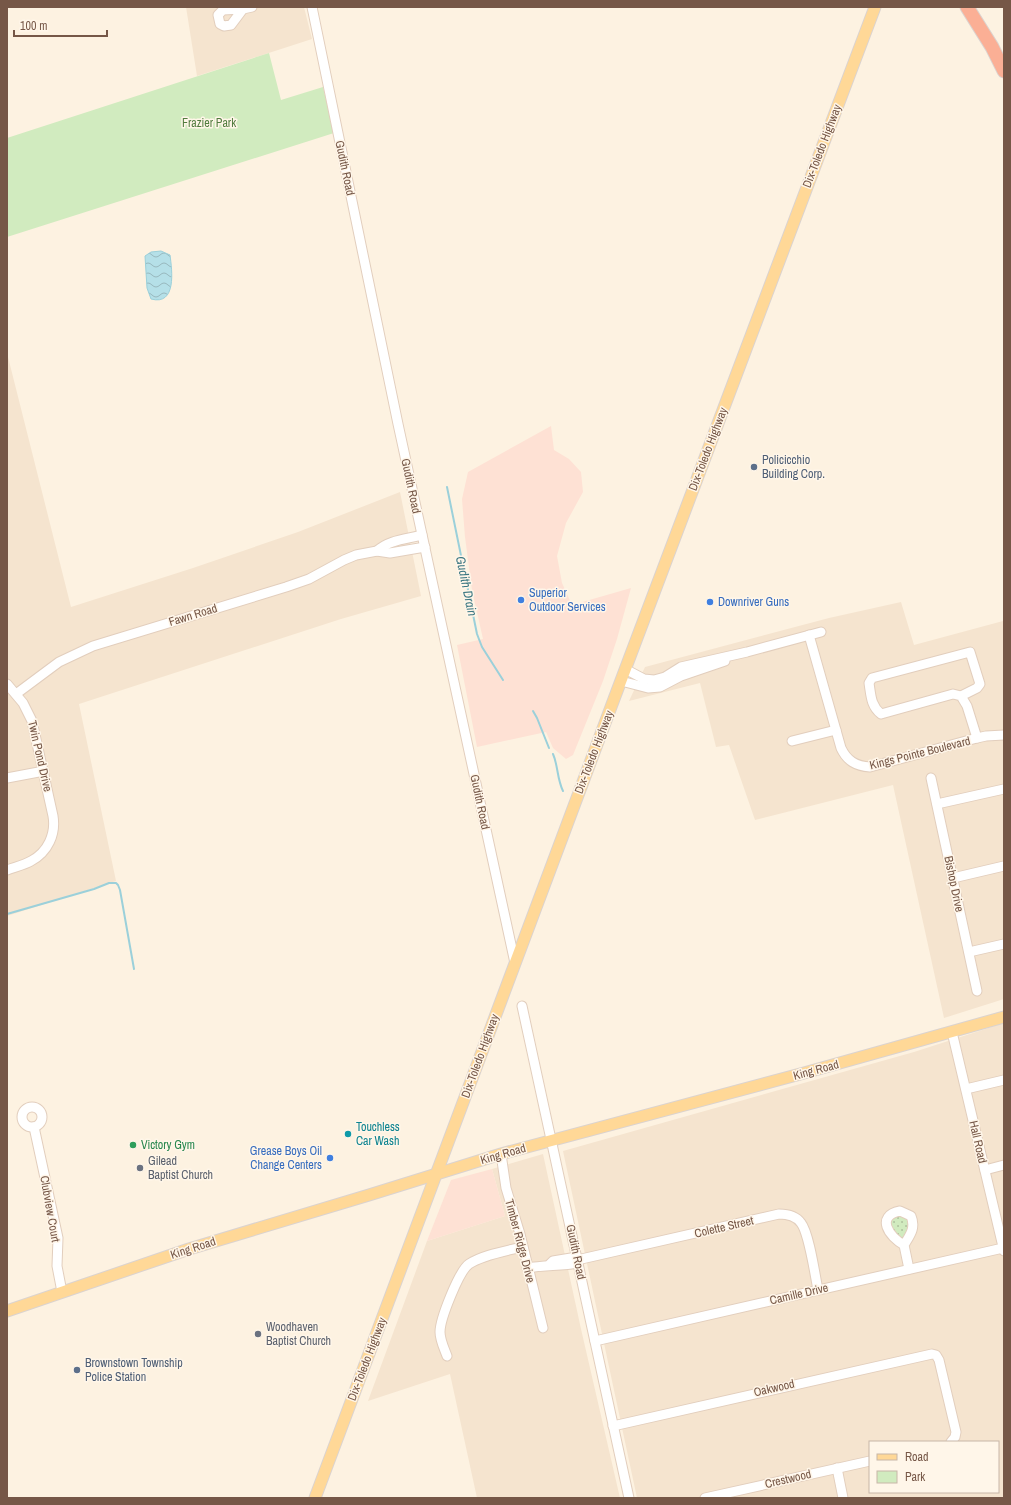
<svg xmlns="http://www.w3.org/2000/svg" width="1011" height="1505" font-family="'Archivo Narrow',sans-serif">
<style>
.residential{fill:#f5e4cf;fill-rule:evenodd}
.commercial{fill:#fee1d4}
.grass{fill:url(#grass-dots)}
.park{fill:#d1ebbf}
.water{fill:url(#water-waves);stroke:#9bd0da}
.lines{fill:none;stroke-linecap:round;stroke-linejoin:round}
.stream{stroke:#9bd0da;stroke-width:2}
.minor-casing{stroke:#e2cebd;stroke-width:11}
.major-casing{stroke:#dbd3cf;stroke-width:13}
.highway-casing{stroke:#dbd3cf;stroke-width:15}
.minor{stroke:#fff;stroke-width:9}
.major{stroke:#ffd897;stroke-width:11}
.highway{stroke:#fbaf95;stroke-width:13}
.service-dot{fill:#5c6f8a;stroke:#fff6e9;stroke-width:1.5}
.shop-dot{fill:#3f7fe0;stroke:#fff6e9;stroke-width:1.5}
.culture-dot{fill:#0f9aa8;stroke:#fff6e9;stroke-width:1.5}
.leisure-dot{fill:#2e9e5b;stroke:#fff6e9;stroke-width:1.5}
.worship-dot{fill:#6b7280;stroke:#fff6e9;stroke-width:1.5}
.labels{text-anchor:middle;stroke-width:3;stroke-linejoin:round;paint-order:stroke}
.park-label{font-size:12px;fill:#517c3e;stroke:#fff6e9}
.street-label{font-size:12px;fill:#765747;stroke:#fff6e9}
.service-label{font-size:12px;fill:#4e5e75;stroke:#fff6e9;text-anchor:start}
.shop-label{font-size:12px;fill:#366cbe;stroke:#fff6e9;text-anchor:start}
.culture-label{font-size:12px;fill:#0d838f;stroke:#fff6e9;text-anchor:start}
.leisure-label{font-size:12px;fill:#27864d;stroke:#fff6e9;text-anchor:start}
.worship-label{font-size:12px;fill:#5b616d;stroke:#fff6e9;text-anchor:start}
.water-label{font-size:13px;font-style:italic;fill:#3d7883;stroke:#fff6e9}
</style>
<defs>
<pattern id="grass-dots" width="8" height="8" patternUnits="userSpaceOnUse"><rect width="8" height="8" fill="#d1ebbf"/><path d="M2 2h.1M6 6h.1" fill="none" stroke="#aec19d" stroke-width="1.8" stroke-linecap="round"/></pattern>
<pattern id="water-waves" width="16" height="10" patternUnits="userSpaceOnUse"><rect width="16" height="10" fill="#b5e0e8"/><path d="M0 5q4-4 8 0t8 0" fill="none" stroke="#98b8be"/></pattern>
</defs>
<rect width="100%" height="100%" fill="#fdf2e1"/>
<g class="residential">
<path d="M186,7h118l8,32 -115,37z"/>
<path d="M7,353l64,254 122,-39 105,-36 102,-40 21,104 -80,23 -262,85 37,177 -109,35z"/>
<path d="M901,602l13,43 89,-24 1,2v376l-60,19 -51,-233 -138,35 -26,-75 -13,2 -16,-64 -71,18 16,-34 184,-49z"/>
<path d="M1004,1023v475h-367l-74,-347 351,-99zM870,1442h128v50h-128z"/>
<path d="M543,1154l38,175 39,169h-143l-27,-124 -82,27 59,-160 78,-25 -13,-47z"/>
</g>
<g class="commercial">
<path d="M551,426l3,24 15,9 12,13 2,20 -17,31 -9,33 5,27 10,22 59,-17 -14,51 -14,42 -30,74 -7,4 -13,-11 -7,-16 -69,15 -20,-102 26,-6 -11,-49 -7,-53 -3,-38 6,-27z"/>
<path d="M492,1169l13,47 -78,25 24,-61z"/>
</g>
<path class="grass" d="M900,1215l8,4 2,9 -8,12 -12,-13 1,-8z"/>
<path class="park" d="M269,53l12,47 42,-13 11,46 -327,104v-99z"/>
<path class="water" d="M161,251l9,4c2,15 7,51 -19,44l-4,-11 -2,-32 6,-4z"/>
<g class="lines">
<g class="stream">
<path d="M447,487l30,147 5,13 21,33"/>
<path d="M533,711l4,7 12,30"/>
<path d="M553,754c5,11 4,25 10,37"/>
<path d="M7,914l87,-25 15,-6h7l2,2 2,5 14,79"/>
</g>
<defs>
<g id="minor">
<path d="M312,7l86,417 117,539"/>
<path d="M243,9l-12,16 -7,1 -4,-2 -2,-9 5,-5 20,-1 9,-2"/>
<path d="M377,551c11,-11 30,-12 45,-16"/>
<path d="M809,635l32,113c6,13 15,18 29,19l107,-29 9,-2 18,-1"/>
<path d="M625,669l19,10 10,1 11,-3 16,-10 66,-15 74,-20"/>
<path d="M621,681l27,7 12,-1 21,-11 44,-15"/>
<path d="M7,684l16,19 9,18 21,95c3,18 -5,36 -22,45 -7,4 -16,6 -24,9"/>
<path d="M16,694l43,-32 34,-16 193,-59 23,-8 35,-19 12,-5 21,-4 13,2 35,-6"/>
<path d="M961,696l16,-8 3,-4 -10,-32 -98,26 -3,5c2,13 2,23 12,31l72,-20 8,2 6,10 10,32"/>
<path d="M792,741l44,-11"/>
<path d="M7,778l37,-7"/>
<path d="M931,778l46,213"/>
<path d="M937,804l67,-15"/>
<path d="M953,878l51,-12"/>
<path d="M969,952l35,-8"/>
<path d="M522,1006l107,492"/>
<path d="M952,1032l52,219"/>
<path d="M966,1089l38,-9"/>
<circle cx="32" cy="1117" r="10"/>
<path d="M34,1127l24,111 -1,28 5,26"/>
<path d="M501,1154l5,34 14,46 23,94"/>
<path d="M985,1170l19,-5"/>
<path d="M904,1245c6,-10 12,-17 7,-29l-11,-5c-25,5 -11,26 4,34l5,24"/>
<path d="M577,1260l202,-46c9,0 17,2 22,9 8,10 14,52 17,67"/>
<path d="M550,1264l3,-3 24,-4"/>
<path d="M527,1268c18,-3 34,-2 51,-5"/>
<path d="M595,1341l408,-93"/>
<path d="M447,1356c-3,-8 -7,-16 -7,-24 0,-13 19,-61 29,-68 13,-9 37,-13 53,-17"/>
<path d="M613,1426l319,-72 4,1 3,5 17,72 -1,5 -4,5"/>
<path d="M837,1468l6,30"/>
<path d="M705,1498l165,-37"/>
</g>
<g id="major">
<path d="M7,1311l182,-62 180,-54 132,-41 303,-81 200,-56"/>
<path d="M315,1498l299,-799 261,-692"/>
</g>
<path id="highway" d="M967,7l25,40 12,24"/>
</defs>
<use href="#minor" class="minor-casing"/>
<use href="#major" class="major-casing"/>
<use href="#highway" class="highway-casing"/>
<use href="#minor" class="minor"/>
<use href="#major" class="major"/>
<use href="#highway" class="highway"/>
</g>
<g class="service-dot">
<circle cx="754" cy="467" r="4"/>
<circle cx="77" cy="1370" r="4"/>
</g>
<g class="shop-dot">
<circle cx="521" cy="600" r="4"/>
<circle cx="710" cy="602" r="4"/>
<circle cx="330" cy="1158" r="4"/>
</g>
<circle class="culture-dot" cx="348" cy="1134" r="4"/>
<circle class="leisure-dot" cx="133" cy="1145" r="4"/>
<g class="worship-dot">
<circle cx="140" cy="1168" r="4"/>
<circle cx="258" cy="1334" r="4"/>
</g>
<g class="labels">
<g class="park-label">
<text x="209" y="127">Frazier Park</text>
</g>
<g class="street-label">
<text transform="translate(822 146) rotate(-69)" y="4">Dix-Toledo Highway</text>
<text transform="translate(345 168) rotate(78)" y="4">Gudith Road</text>
<text transform="translate(708 449) rotate(-69)" y="4">Dix-Toledo Highway</text>
<text transform="translate(411 486) rotate(78)" y="4">Gudith Road</text>
<text transform="translate(193 615) rotate(-17)" y="4">Fawn Road</text>
<text transform="translate(594 752) rotate(-69)" y="4">Dix-Toledo Highway</text>
<text transform="translate(920 753) rotate(-14)" y="4">Kings Pointe Boulevard</text>
<text transform="translate(40 756) rotate(77)" y="4">Twin Pond Drive</text>
<text transform="translate(480 802) rotate(78)" y="4">Gudith Road</text>
<text transform="translate(954 884) rotate(78)" y="4">Bishop Drive</text>
<text transform="translate(480 1056) rotate(-70)" y="4">Dix-Toledo Highway</text>
<text transform="translate(816 1070) rotate(-15)" y="4">King Road</text>
<text transform="translate(978 1142) rotate(77)" y="4">Hall Road</text>
<text transform="translate(503 1154) rotate(-16)" y="4">King Road</text>
<text transform="translate(50 1209) rotate(80)" y="4">Clubview Court</text>
<text transform="translate(724 1227) rotate(-13)" y="4">Colette Street</text>
<text transform="translate(520 1241) rotate(75)" y="4">Timber Ridge Drive</text>
<text transform="translate(193 1248) rotate(-18)" y="4">King Road</text>
<text transform="translate(576 1252) rotate(78)" y="4">Gudith Road</text>
<text transform="translate(799 1294) rotate(-13)" y="4">Camille Drive</text>
<text transform="translate(367 1359) rotate(-69)" y="4">Dix-Toledo Highway</text>
<text transform="translate(774 1388) rotate(-13)" y="4">Oakwood</text>
<text transform="translate(788 1479) rotate(-13)" y="4">Crestwood</text>
</g>
<g class="service-label">
<text x="762" y="464">Policicchio<tspan x="762" dy="14">Building Corp.</tspan></text>
<text x="85" y="1367">Brownstown Township<tspan x="85" dy="14">Police Station</tspan></text>
</g>
<g class="shop-label">
<text x="529" y="597">Superior<tspan x="529" dy="14">Outdoor Services</tspan></text>
<text x="718" y="606">Downriver Guns</text>
<text x="322" y="1155" text-anchor="end">Grease Boys Oil<tspan x="322" dy="14">Change Centers</tspan></text>
</g>
<g class="culture-label">
<text x="356" y="1131">Touchless<tspan x="356" dy="14">Car Wash</tspan></text>
</g>
<g class="leisure-label">
<text x="141" y="1149">Victory Gym</text>
</g>
<g class="worship-label">
<text x="148" y="1165">Gilead<tspan x="148" dy="14">Baptist Church</tspan></text>
<text x="266" y="1331">Woodhaven<tspan x="266" dy="14">Baptist Church</tspan></text>
</g>
<g class="water-label">
<text transform="translate(467 586) rotate(78)" y="5">Gudith Drain</text>
</g>
</g>
<rect width="1011" height="1505" fill="none" stroke="#765747" stroke-width="16"/>
<rect x="869" y="1441" width="130" height="52" fill="#fff6e9" stroke="#c8b6a8"/>
<rect x="877" y="1454" width="20" height="6" fill="#ffd897" stroke="#c8b6a8"/>
<text x="905" y="1461" font-size="12" fill="#765747">Road</text>
<rect x="877" y="1471" width="20" height="12" fill="#d1ebbf" stroke="#c8b6a8"/>
<text x="905" y="1481" font-size="12" fill="#765747">Park</text>
<path d="M14 30v6h93v-6" fill="none" stroke="#765747" stroke-width="2"/>
<text x="20" y="30" font-size="12" fill="#765747" stroke="#fff6e9" stroke-width="3" paint-order="stroke">100 m</text>
</svg>
